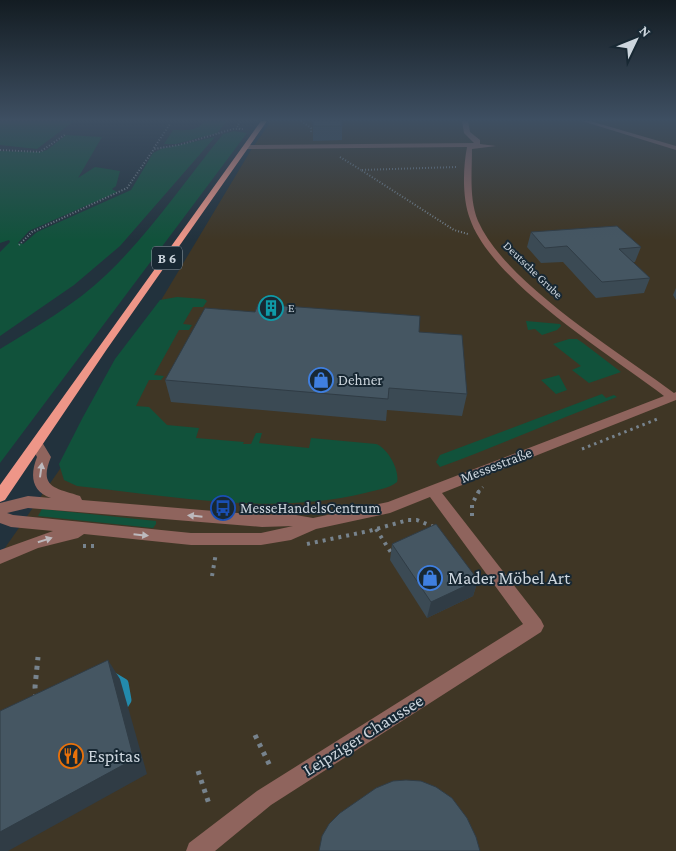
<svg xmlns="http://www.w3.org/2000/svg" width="676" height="851" font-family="'Crimson Pro',serif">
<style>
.commercial{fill:#3f3625}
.green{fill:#11523b}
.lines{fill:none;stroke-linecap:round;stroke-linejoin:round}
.stream{stroke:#238aac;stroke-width:9}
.path-far3{stroke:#77838d;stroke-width:2;stroke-dasharray:1 2;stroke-linecap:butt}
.path-far2{stroke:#77838d;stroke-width:3;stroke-dasharray:2.5 4;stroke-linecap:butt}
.path-far1{stroke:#77838d;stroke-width:4;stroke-dasharray:3 5;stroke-linecap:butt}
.path{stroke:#77838d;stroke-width:5;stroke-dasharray:4 5.5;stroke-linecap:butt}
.minor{fill:#8f645d;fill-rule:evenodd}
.major{fill:#ee9688;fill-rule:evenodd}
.wall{fill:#3b4a54}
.shaded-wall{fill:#303c45}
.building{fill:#455662;stroke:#303c45}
.oneway{fill:#bdb9bd}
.labels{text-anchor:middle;stroke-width:4;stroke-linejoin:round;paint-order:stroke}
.far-street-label{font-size:12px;fill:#ccd5dd;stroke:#182833}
.far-poi-label{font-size:12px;fill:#ccd5dd;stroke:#182833;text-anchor:start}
.shield{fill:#182833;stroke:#96a1aa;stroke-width:1}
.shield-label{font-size:14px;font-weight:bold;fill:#ccd5dd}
.poi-label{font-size:15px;fill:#ccd5dd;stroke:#182833;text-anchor:start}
.street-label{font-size:15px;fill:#ccd5dd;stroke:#182833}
.near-poi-label{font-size:18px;fill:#ccd5dd;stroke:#182833;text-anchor:start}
.near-street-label{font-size:18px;fill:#ccd5dd;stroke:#182833}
</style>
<rect width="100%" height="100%" fill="#22323d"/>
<path class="commercial" d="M271,121h405v730h-676v-296l60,-86 191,-319z"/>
<g class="green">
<path d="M0,121h74l-37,28 -37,-4z"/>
<path d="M204,121h23l-10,12 -41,11h-12l9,-14c11,0 25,2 31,-9z"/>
<path d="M234,131l13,2 -247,330v-114c36,-22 76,-45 106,-74 44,-42 79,-94 117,-141z"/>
<path d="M66,135l36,2 -24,41 17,-11 25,4 -4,15 -4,3 5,3 -88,39 -11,12 5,1 14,-12 94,-42 22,-37 8,-4 54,-12 -95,109 -46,39 -74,51v-84l10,-10 -1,-2 -9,3v-92l40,1 7,-2z"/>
<path d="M177,297l27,2 3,2 -4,6h-10l-10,17 9,1 -3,5h-10l-25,45 10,1 -3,4h-12l-13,26 13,1 18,18 32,3 -3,10 48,4 -1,2h8l5,-11h6l-3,10 50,5 2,-10 65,6c12,4 24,27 21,38 -8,7 -22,8 -32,11 -95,23 -193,3 -288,-7l-13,-6 -5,-16 24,-47 32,-58 45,-59z"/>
<path d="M526,321l34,3 1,2 -4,4 -15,5 -7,-6 -7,1z"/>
<path d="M569,339h8l6,4 38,29 -32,11 -17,-13 9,-4 -28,-22z"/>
<path d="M559,375l8,15 -11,4 -15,-14z"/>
<path d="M602,394l4,4 8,-3 3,2c-59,22 -117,48 -177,70l-4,-5 4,-7z"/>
<path d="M42,509l114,12v3l-3,4 -115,-12z"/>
</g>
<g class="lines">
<path class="stream" d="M114,677l10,6 3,17 -5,8"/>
<g class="path-far3">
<path d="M301,121l10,7v4"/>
<path d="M240,129l-3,-3 4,-5"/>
<path d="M154,148l16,-24"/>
<path d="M0,150l40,2 26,-18"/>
<path d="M340,157l21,13"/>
<path d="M456,167l-95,3 93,60 14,4"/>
<path d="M19,245l13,-13 95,-44 27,-39 25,-4 54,-16h11"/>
</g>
<g class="path-far2">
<path d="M582,449l78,-31"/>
<path d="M478,492l5,-5"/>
</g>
<g class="path-far1">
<path d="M472,516v-12l7,-13"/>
<path d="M376,529l16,25"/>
<path d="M307,544l62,-13 39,-11h9l19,8"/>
<path d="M83,546h13"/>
<path d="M212,576l4,-23"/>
</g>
<g class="path">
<path d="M36,698l-1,-11 3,-30"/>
<path d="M255,735l16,33"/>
<path d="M198,771l12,36"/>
</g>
<g class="minor">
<path d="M462,121h6l2,11 10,8v4l16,2 -24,3c0,23 -3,50 6,72 28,63 140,130 196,172l2,-1v8l-234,93 99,127 3,6 -3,6 -270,173 -56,46h-29l3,-8 68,-52 266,-167 -93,-127 -40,16 -74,16 -25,11 -30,5h-70l-107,-11 -6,4 -40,10 -38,16v-14l53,-19 -42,-4 -11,-4v-20l28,-7 23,2c-20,-7 -21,-23 -14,-41l-6,-12 1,-3h10l9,15c-13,31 5,31 29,39l2,4 180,15 28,-1 23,4 75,-16 276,-106c-55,-42 -172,-114 -194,-177 -8,-21 -7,-51 -3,-72l-221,2 -3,-2 3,-2 228,-2 -10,-10zM28,508l234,19 31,-1 -32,7h-70l-178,-18 -6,-2z"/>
<path d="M582,121h8l86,25v4z"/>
</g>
<path class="major" d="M261,121h6l-160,228 -102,151 -5,2v-17z"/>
</g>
<g class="wall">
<path d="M313,121l29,5v14l-29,1z"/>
<path d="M531,232l110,15 -6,15h-2l17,16 -6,15 -48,5 -33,-36 -22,1 -14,-16z"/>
<path d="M676,288v12l-3,-5z"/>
<path d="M255,312l164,20 48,62 -5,22 -75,-6 -1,11 -215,-19 -6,-22z"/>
<path d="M392,544l86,36 -5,16 -46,22 -37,-58z"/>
</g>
<g class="shaded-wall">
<path d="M478,580l-5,16 -46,22 4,-16z"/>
<path d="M108,660l12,19 27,95 -139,77h-8v-19z"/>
</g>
<g class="building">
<rect x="313" y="121" width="29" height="5"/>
<path d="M617,226l24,21 -22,2 31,29 -48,4 -35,-36 -22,2 -14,-16z"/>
<path d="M258,304l162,12 -1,16 43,3 5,59 -78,-6 -1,11 -223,-19 40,-72 50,4z"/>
<path d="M436,524l42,56 -47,22 -39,-58z"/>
<path d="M108,660l26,99 -134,73v-121z"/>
<path d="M406,780l15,1 15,6 16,11 15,20 9,19 4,14h-161l3,-15 7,-12 11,-11 36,-25 17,-7z"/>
</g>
<defs><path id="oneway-solid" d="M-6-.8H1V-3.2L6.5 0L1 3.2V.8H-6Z" transform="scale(1.25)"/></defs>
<g class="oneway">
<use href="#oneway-solid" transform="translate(41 470) rotate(-82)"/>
<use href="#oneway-solid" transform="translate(195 516) rotate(-174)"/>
<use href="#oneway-solid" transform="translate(141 535) rotate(6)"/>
<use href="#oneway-solid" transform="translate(45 540) rotate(-18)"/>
</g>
<linearGradient id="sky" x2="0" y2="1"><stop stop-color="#131c22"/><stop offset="0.5" stop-color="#3e4f62"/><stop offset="1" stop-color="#3e4f62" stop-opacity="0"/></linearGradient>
<rect width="676" height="240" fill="url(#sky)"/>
<defs>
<symbol id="building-ring" viewBox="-11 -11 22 22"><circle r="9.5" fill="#182833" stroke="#0f9aa8" stroke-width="1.5"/><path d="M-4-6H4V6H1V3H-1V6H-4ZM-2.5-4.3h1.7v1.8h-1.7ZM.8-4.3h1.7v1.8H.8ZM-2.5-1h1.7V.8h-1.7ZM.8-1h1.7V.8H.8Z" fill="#0f9aa8"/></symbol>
<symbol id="shop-ring" viewBox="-11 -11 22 22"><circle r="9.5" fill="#182833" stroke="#3f7fe0" stroke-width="1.5"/><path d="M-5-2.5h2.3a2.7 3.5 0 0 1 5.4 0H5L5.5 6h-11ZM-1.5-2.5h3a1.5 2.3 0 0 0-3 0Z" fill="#3f7fe0"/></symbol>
<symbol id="bus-ring" viewBox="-11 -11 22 22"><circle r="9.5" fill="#182833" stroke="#1a4fb4" stroke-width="1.5"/><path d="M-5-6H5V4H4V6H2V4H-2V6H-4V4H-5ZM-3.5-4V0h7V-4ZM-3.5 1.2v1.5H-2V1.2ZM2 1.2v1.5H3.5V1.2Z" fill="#1a4fb4"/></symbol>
<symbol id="restaurant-ring" viewBox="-11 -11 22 22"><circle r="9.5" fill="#182833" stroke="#e8710a" stroke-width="1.5"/><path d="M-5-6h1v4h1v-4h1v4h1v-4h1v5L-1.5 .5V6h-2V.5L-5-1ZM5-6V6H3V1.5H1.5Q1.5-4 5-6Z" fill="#e8710a"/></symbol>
</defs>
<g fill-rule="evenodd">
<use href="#building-ring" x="257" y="294" width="28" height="28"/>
<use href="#shop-ring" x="307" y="366" width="28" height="28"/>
<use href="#bus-ring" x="209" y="494" width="28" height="28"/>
<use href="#shop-ring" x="416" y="564" width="28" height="28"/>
<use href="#restaurant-ring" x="57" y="742" width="28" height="28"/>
</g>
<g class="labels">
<g class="far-street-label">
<text transform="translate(533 270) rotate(44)" y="4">Deutsche Grube</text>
</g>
<g class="far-poi-label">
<text x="288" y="312">E</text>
</g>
<rect class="shield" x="152" y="246.5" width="30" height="23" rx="4"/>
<g class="shield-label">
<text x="167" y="263">B 6</text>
</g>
<g class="poi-label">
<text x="338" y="385">Dehner</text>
<text x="240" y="513">MesseHandelsCentrum</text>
</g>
<g class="street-label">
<text transform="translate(496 465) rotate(-21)" y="5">Messestraße</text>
</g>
<g class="near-poi-label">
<text x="448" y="584">Mader Möbel Art</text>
<text x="88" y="762">Espitas</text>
</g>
<g class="near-street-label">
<text transform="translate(363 735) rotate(-32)" y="6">Leipziger Chaussee</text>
</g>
</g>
<g transform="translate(636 40) rotate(47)" stroke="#182833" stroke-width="4" paint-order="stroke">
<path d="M0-4L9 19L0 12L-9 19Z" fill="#ccd5dd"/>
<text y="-8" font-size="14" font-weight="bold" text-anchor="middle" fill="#ccd5dd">N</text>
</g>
</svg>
